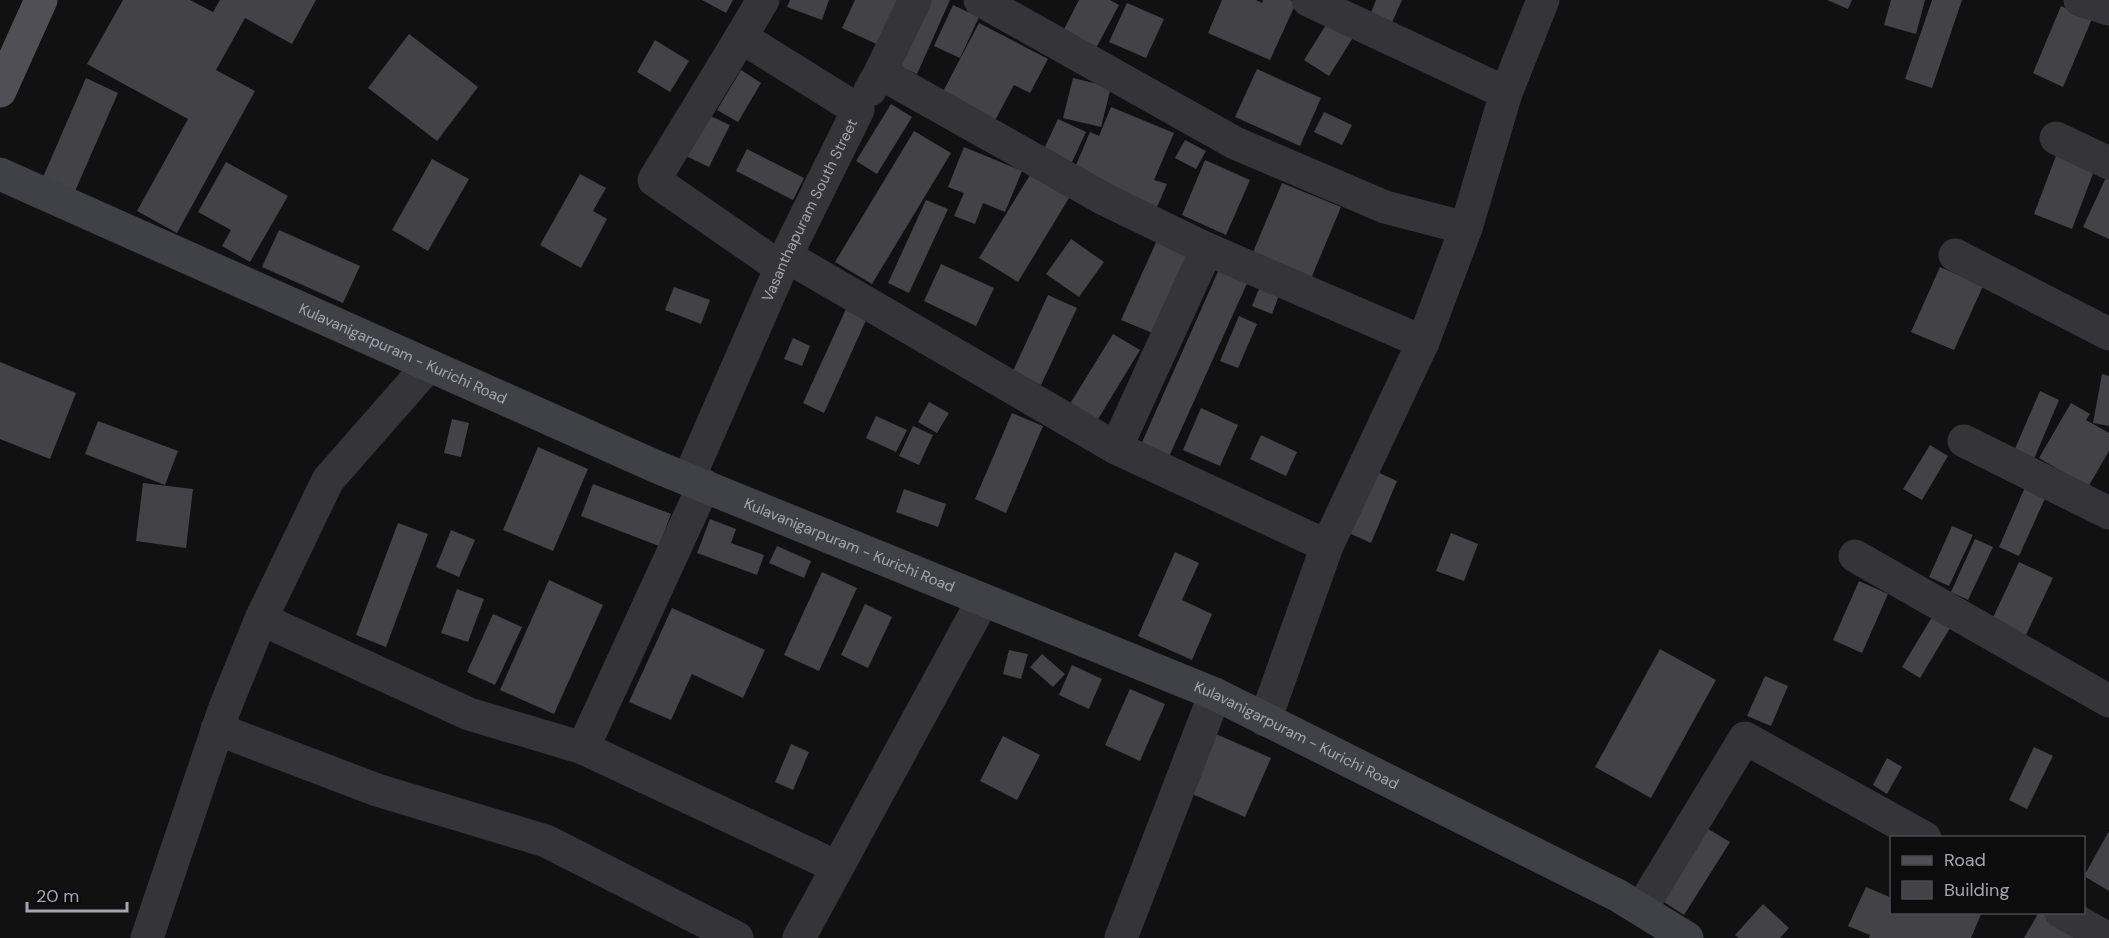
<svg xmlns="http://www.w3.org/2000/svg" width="2109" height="938" font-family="'DM Sans',sans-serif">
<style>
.building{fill:#434347}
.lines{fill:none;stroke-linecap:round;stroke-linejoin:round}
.minor{stroke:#343439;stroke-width:33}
.secondary{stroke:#404146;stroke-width:33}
.primary{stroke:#4f4f55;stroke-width:33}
.labels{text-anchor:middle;stroke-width:5;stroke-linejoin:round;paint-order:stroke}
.street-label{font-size:15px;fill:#a4a5b1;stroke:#0c0c0d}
</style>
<rect width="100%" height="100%" fill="#111112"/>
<g class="building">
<path d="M123,0h67l23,12 7,-12h96l-24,44 -47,-26 -29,52 39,21 -78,142 -40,-22 51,-92 -101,-55z"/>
<path d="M702,0h31l-7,13z"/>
<path d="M790,0h39l-7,20 -35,-13z"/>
<path d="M855,0h52l-22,48 -43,-20z"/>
<path d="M929,0h21l-33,74 -18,-8z"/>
<path d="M1079,0h31l9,5 -24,45 -33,-17z"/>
<path d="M1222,0h34l6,3 1,-3h27l6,3 -26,57 -62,-27z"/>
<path d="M1376,0h26l-13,29 -21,-9z"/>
<path d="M1827,0h25l-4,9z"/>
<path d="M1891,0h34l-9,34 -32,-9z"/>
<path d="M1932,0h30l-30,88 -27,-9z"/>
<path d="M1127,3l37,16 -18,39 -37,-16z"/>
<path d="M953,5l26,12 -19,41 -26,-12z"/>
<path d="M2061,6l31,13 -29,68 -30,-14z"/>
<path d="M1329,20l25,16 -25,40 -25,-16z"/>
<path d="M979,23l69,36 -18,34 -16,-8 -22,41 -53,-27z"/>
<path d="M409,34l69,53 -41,54 -69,-53z"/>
<path d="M655,40l34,21 -19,31 -33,-20z"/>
<path d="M1257,69l64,29 -21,48 -65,-29z"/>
<path d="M741,70l20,13 -23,39 -21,-12z"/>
<path d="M86,78l32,15 -46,105 -32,-14z"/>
<path d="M1073,78l38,9 -10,40 -38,-9z"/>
<path d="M891,104l21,13 -35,57 -21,-13z"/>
<path d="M1111,107l63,26 -20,47 13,4 -13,30 -84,-35 20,-47 9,4z"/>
<path d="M1324,112l28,13 -10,20 -28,-13z"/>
<path d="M706,114l24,11 -21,42 -23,-11z"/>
<path d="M1058,119l28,13 -14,30 -28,-13z"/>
<path d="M914,131l37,22 -79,131 -37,-22z"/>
<path d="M1185,140l21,11 -10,18 -21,-11z"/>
<path d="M964,147l58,24 -17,41 -22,-9 -8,21 -21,-8 10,-23 -16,-6z"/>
<path d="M2059,148l38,15 -25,66 -38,-15z"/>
<path d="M747,149l57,29 -11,22 -57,-29z"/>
<path d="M432,159l37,20 -41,72 -36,-21z"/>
<path d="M1205,160l45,20 -24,55 -44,-20z"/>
<path d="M226,162l62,34 -38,66 -28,-16 9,-16 -33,-18z"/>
<path d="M2109,171v68l-26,-12z"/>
<path d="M580,174l26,14 -13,23 14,8 -26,49 -41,-23z"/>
<path d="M1030,175l39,23 -51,84 -39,-24z"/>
<path d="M1282,183l59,24 -31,74 -59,-24z"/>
<path d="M926,200l22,9 -39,84 -21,-10z"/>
<path d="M279,230l81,36 -17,37 -81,-36z"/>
<path d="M1158,238l33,15 -36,81 -34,-14z"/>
<path d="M1071,239l33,23 -25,35 -33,-23z"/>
<path d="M941,264l53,24 -18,38 -52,-25z"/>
<path d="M1220,267l29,12 -82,182 -28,-12z"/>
<path d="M1940,267l43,19 -29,64 -43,-18z"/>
<path d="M1261,284l19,9 -8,21 -20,-8z"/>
<path d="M674,287l36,13 -9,24 -36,-14z"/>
<path d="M1048,295l29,13 -36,77 -28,-14z"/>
<path d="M846,309l21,9 -43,95 -21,-10z"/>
<path d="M1239,316l18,8 -19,44 -18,-7z"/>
<path d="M1113,334l27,16 -45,74 -27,-17z"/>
<path d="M793,338l17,8 -8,20 -18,-7z"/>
<path d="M0,362l76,31 -26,66 -50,-20z"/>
<path d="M2102,374l7,2v50l-16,-3z"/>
<path d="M2040,391l19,9 -25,59 -20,-8z"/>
<path d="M929,402l20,11 -12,20 -19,-11z"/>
<path d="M2071,403l19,11 -4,6 23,13v18l-21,36 -49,-29z"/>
<path d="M1201,408l37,17 -18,41 -37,-16z"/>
<path d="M1012,413l31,13 -37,87 -31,-14z"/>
<path d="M876,416l31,14 -11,22 -30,-14z"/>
<path d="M452,419l17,4 -8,34 -17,-4z"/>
<path d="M98,421l80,30 -13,34 -80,-31z"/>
<path d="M913,426l20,9 -14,30 -20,-9z"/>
<path d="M1261,435l36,17 -11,24 -36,-17z"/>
<path d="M1930,445l18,11 -26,44 -19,-11z"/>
<path d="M538,447l50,22 -35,82 -50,-21z"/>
<path d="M1375,471l22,10 -26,62 -22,-10z"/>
<path d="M143,483l50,6 -7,59 -50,-7z"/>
<path d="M593,484l78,30 -12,32 -78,-30z"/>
<path d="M2026,485l21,9 -28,62 -20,-9z"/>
<path d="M904,489l42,15 -8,23 -42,-15z"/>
<path d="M710,519l26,10 -5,14 33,12 -7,20 -60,-22z"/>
<path d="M398,523l30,11 -42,113 -30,-12z"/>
<path d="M1952,526l21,9 -24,51 -20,-9z"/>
<path d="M451,530l24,10 -16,37 -23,-10z"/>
<path d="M1451,533l27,11 -14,37 -28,-10z"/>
<path d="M1975,539l18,8 -25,53 -17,-8z"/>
<path d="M777,546l34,15 -7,17 -35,-15z"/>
<path d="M1175,552l24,11 -17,37 30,14 -20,46 -54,-24z"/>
<path d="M2019,562l34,16 -30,63 -34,-15z"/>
<path d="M822,572l35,16 -38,83 -35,-16z"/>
<path d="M549,580l54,25 -49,109 -54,-24z"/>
<path d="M1859,581l29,13 -26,59 -29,-13z"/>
<path d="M457,589l27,10 -16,43 -27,-9z"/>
<path d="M865,604l27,13 -24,51 -27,-13z"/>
<path d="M672,608l93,42 -22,48 -51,-24 -21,46 -42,-18z"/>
<path d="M493,614l29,13 -27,58 -28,-13z"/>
<path d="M1932,617l18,11 -30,50 -18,-11z"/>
<path d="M1660,649l56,31 -65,118 -56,-31z"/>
<path d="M1009,650l19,4 -7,25 -18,-5z"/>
<path d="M1042,654l23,20 -12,13 -23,-20z"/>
<path d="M1072,665l30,14 -13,30 -30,-14z"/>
<path d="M1765,676l23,10 -17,40 -24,-10z"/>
<path d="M1130,689l35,15 -25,57 -35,-16z"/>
<path d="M1209,731l62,27 -26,59 -62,-27z"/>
<path d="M1003,736l37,19 -23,45 -37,-19z"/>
<path d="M791,744l18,8 -16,38 -18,-8z"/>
<path d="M2034,747l19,9 -26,53 -18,-9z"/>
<path d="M1887,758l15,9 -15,27 -14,-9z"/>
<path d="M1698,823l32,19 -46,73 -31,-20z"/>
<path d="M2109,831v60l-25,-15z"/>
<path d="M1866,887l26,11v14h90l-11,26h-102l1,-3 -22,-9z"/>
<path d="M1763,904l26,24 -9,10h-41l-4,-3z"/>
<path d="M2039,912h1l44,26h-60z"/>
</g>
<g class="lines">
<g class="minor">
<path d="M980,0l255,143 150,64 81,21"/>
<path d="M1308,0l198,93"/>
<path d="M2080,0l29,9"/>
<path d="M741,37l-87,143 127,88"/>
<path d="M880,73l226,127 101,49 -91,199"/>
<path d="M870,90l10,-17 35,-73"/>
<path d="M2056,138l53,25"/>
<path d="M1207,249l216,93"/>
<path d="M1955,255l154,79"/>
<path d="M786,256l330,192 211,98 -62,174"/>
<path d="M1964,441l145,72"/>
<path id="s1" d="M688,480l98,-224 72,-146 -117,-73 22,-37"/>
<path d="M1327,546l96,-204 43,-114 40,-135 37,-93"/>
<path d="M1855,556l254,145"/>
<path d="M261,619l208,95 114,34 121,-263"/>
<path d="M217,729l160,61 169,51 191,97"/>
<path d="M583,748l254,119"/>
<path d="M1641,909l104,-171 180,100"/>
<path d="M2061,912l46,26"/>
<path d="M147,938l77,-228 37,-91 67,-139 100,-114"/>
<path d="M799,938l184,-338"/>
<path d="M1121,938l94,-244"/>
</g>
<path class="secondary" id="s2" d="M0,174l657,293 558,227 402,201 70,43"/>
<path class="primary" d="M0,91l41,-91"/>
</g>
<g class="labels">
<g class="street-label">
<text dy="5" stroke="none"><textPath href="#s1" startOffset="296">Vasanthapuram South Street</textPath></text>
<text dy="5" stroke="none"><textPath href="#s2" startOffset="441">Kulavanigarpuram - Kurichi Road</textPath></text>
<text dy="5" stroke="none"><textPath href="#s2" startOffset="927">Kulavanigarpuram - Kurichi Road</textPath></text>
<text dy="5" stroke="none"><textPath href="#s2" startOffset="1413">Kulavanigarpuram - Kurichi Road</textPath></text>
</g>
</g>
<rect x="1890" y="836" width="195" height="78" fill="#0c0c0d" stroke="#49494f" stroke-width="1.5"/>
<rect x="1902" y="856" width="30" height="9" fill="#4f4f55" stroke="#49494f" stroke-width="1.5"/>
<text x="1944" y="866" font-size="18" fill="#a4a5b1">Road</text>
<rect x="1902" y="881" width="30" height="18" fill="#434347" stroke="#49494f" stroke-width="1.5"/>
<text x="1944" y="896" font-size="18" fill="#a4a5b1">Building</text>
<path d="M27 902v9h100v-9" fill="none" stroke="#a4a5b1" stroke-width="3"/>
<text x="36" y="902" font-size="18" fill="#a4a5b1" stroke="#0c0c0d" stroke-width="4.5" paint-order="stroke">20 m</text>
</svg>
